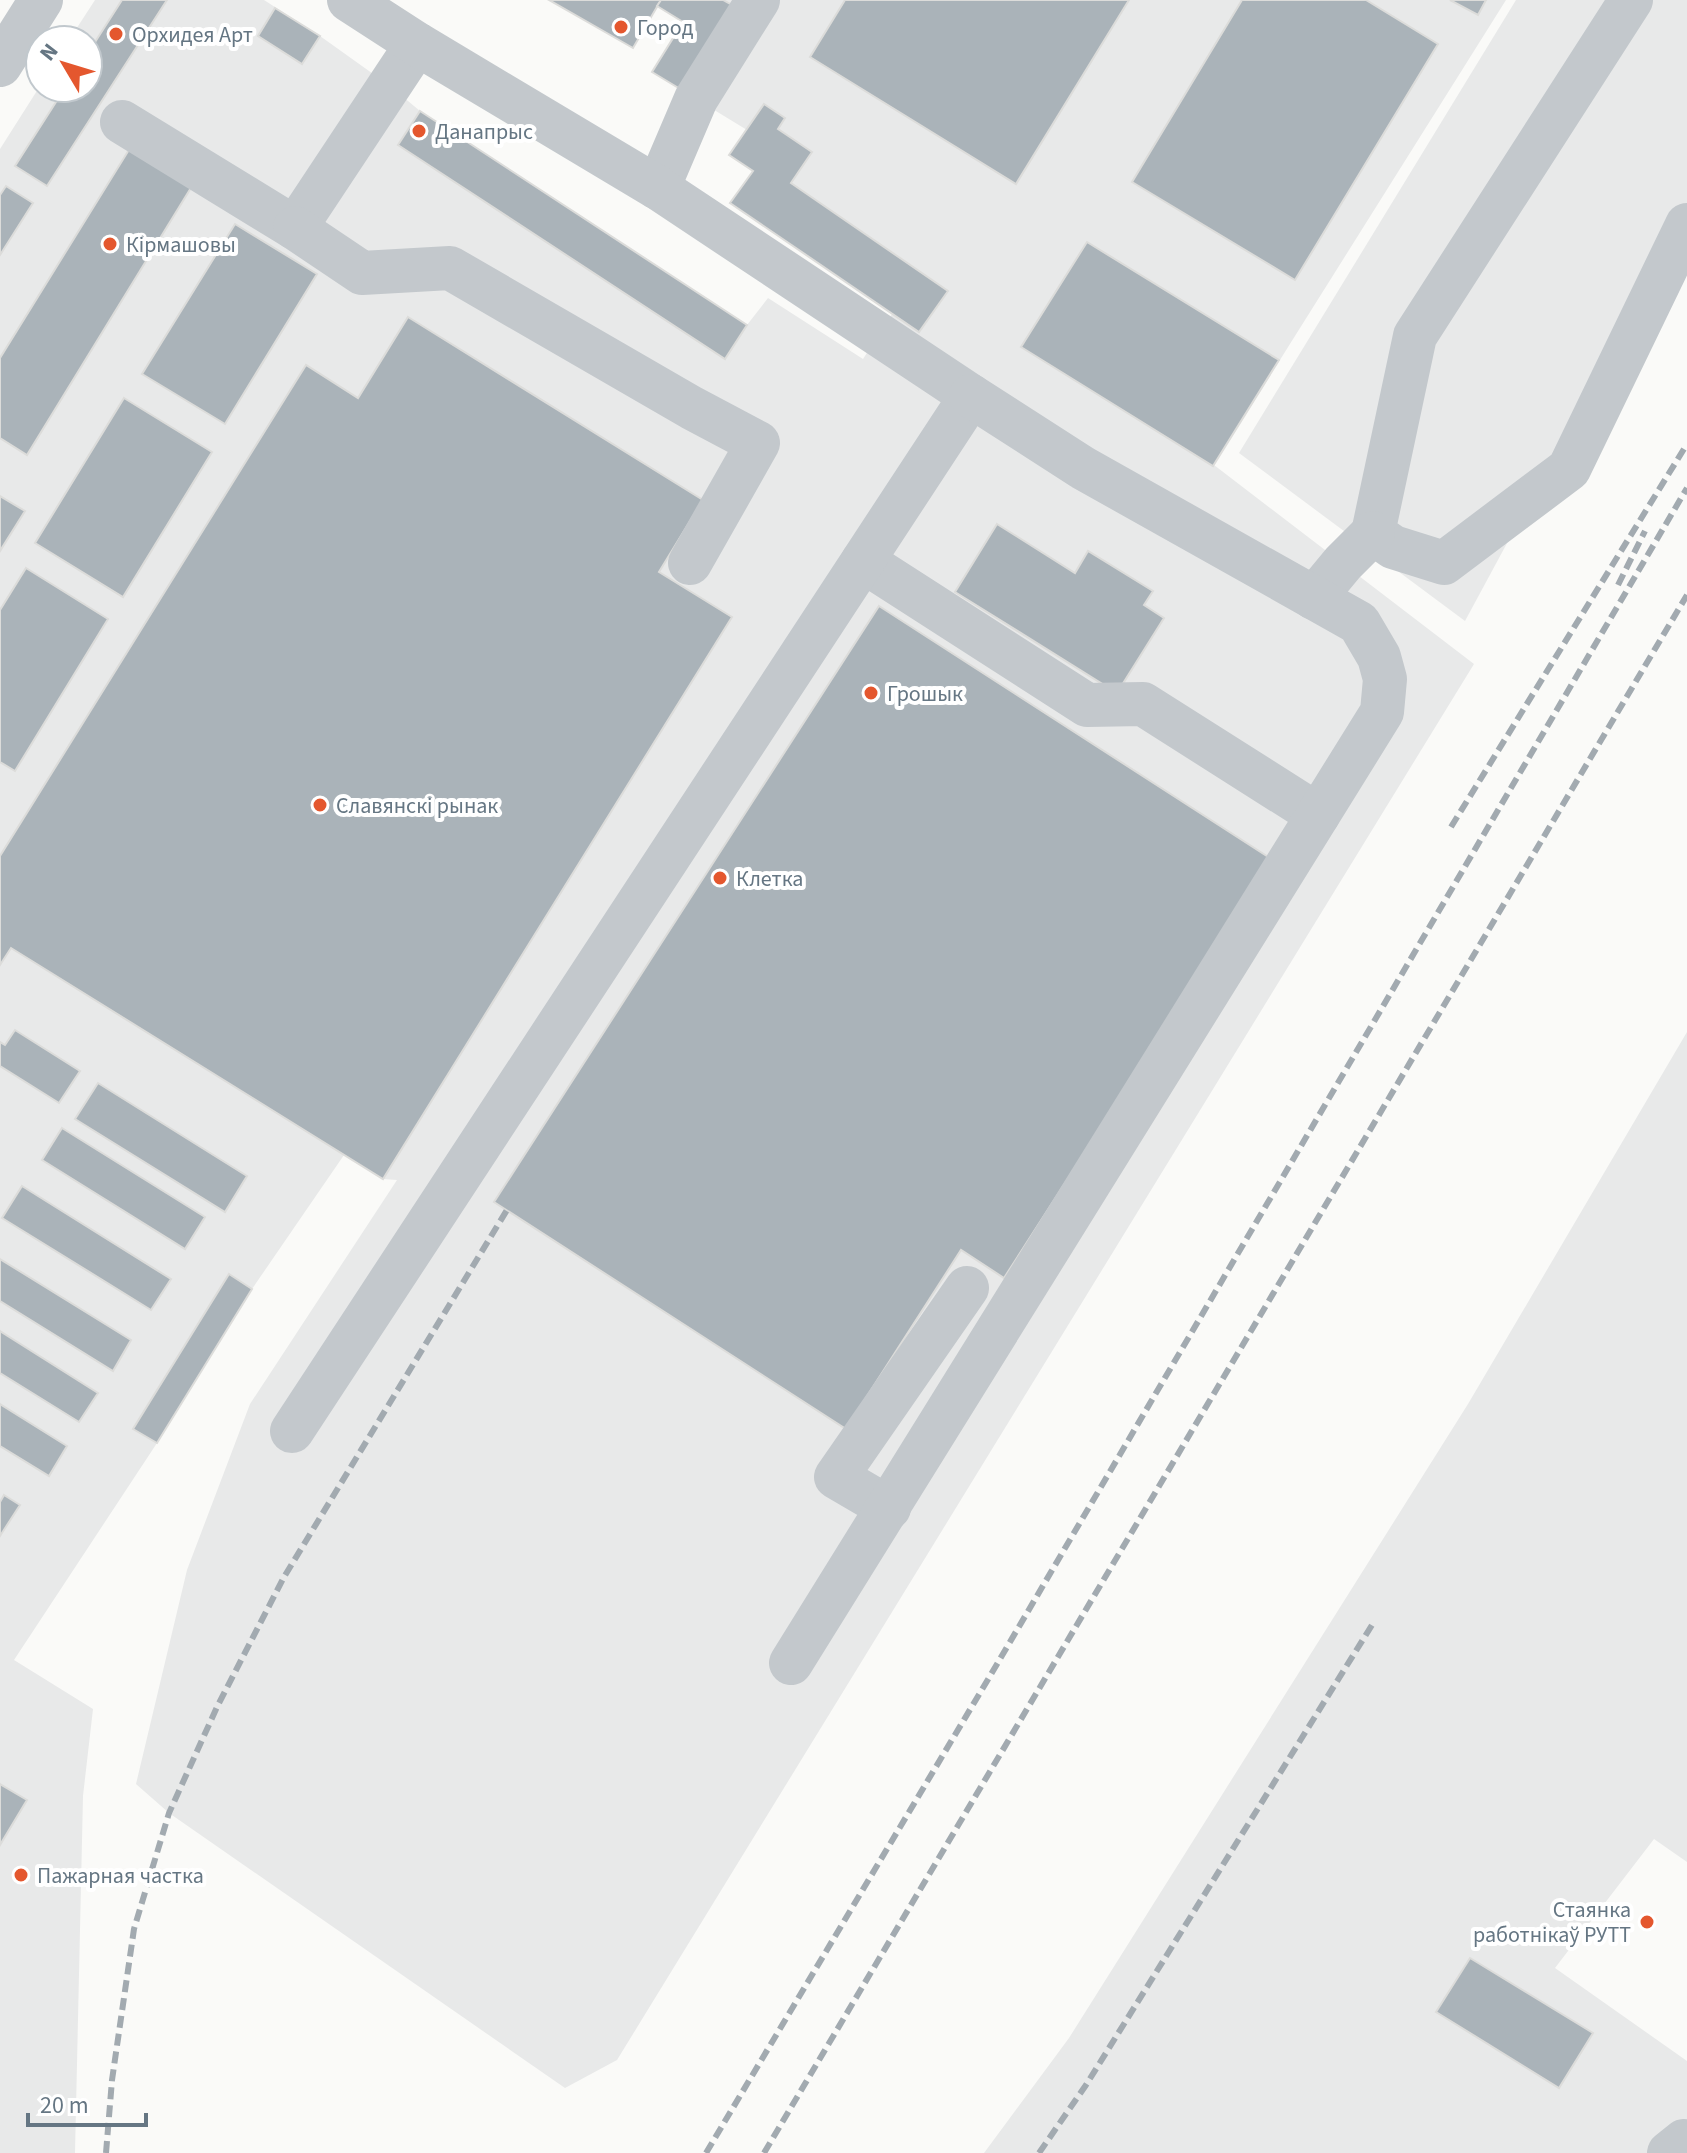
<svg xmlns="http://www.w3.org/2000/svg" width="1687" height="2153" font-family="'Source Sans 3',sans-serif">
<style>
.built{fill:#e8e9e9}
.building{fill:#aab3b9;stroke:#dcdcda;stroke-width:2}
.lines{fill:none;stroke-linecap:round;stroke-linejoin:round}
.minor{stroke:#c3c8cc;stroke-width:44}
.rail{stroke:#a2aab0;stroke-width:6;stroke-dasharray:12 6;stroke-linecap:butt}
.poi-dot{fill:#e4572e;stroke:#fff;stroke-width:3}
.labels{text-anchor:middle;stroke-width:8;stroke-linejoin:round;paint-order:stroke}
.poi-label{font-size:22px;fill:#657683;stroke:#fff;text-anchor:start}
</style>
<rect width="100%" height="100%" fill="#fafaf8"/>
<g class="built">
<path d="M95,0h169l56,36 70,50 30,25 327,214 21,-27 95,61 29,-45 -162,-111 23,-32 -24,-16 18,-25 -95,-58 31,-50 -26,-16 -24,42 -84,-48h957l-292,465 260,199 -857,1396 -52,28 -396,-275 -33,-29 51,-214 63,-166 147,-224 -14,-1 -39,-24 -92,134 -95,154 -143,217 79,49 -10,87 -8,357h-75v-2004l40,-63v2h48v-48h-19z"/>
<path d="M1516,0h171v210l-222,411 -226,-168z"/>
<path d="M1687,1032v830l-33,-23 -99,129 132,93v92h-703l85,-115 399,-634z"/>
</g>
<g class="building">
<path d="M122,0h45l-120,186 -32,-20 50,-78h23v-35z"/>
<path d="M549,0h112l-28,48z"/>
<path d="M661,0h62l9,5 -22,102 -58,-35 31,-50 -26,-16z"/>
<path d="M845,0h284l-113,184 -206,-127z"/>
<path d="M1242,0h124l72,44 -143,236 -163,-98z"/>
<path d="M1450,0h36l-8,15z"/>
<path d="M275,8l45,28 -18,28 -44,-28z"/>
<path d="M764,104l21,14 -7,11 34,23 -21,31 157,108 -29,41 -189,-129 23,-32 -24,-16z"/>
<path d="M420,111l327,214 -22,34 -327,-214z"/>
<path d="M135,140l62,38 -170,277 -27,-17v-80z"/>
<path d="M6,186l27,17 -33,52v-60z"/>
<path d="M235,224l82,50 -92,150 -83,-50z"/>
<path d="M1087,242l192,118 -66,106 -192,-119z"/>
<path d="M408,317l295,183 -44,72 73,45 -349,562 -372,-231 -11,17v-109l306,-491 52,33z"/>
<path d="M124,398l88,54 -89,145 -88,-54z"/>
<path d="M0,496l25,15 -25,40z"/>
<path d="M997,524l78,49 13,-22 65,40 -9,14 20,13 -47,75 -162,-101z"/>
<path d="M26,568l82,51 -93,152 -15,-9v-152z"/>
<path d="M879,606l394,254 -269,418 -43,-28 -115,179 -352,-227z"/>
<path d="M15,1030l65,41 -21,32 -59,-37v-24l5,3z"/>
<path d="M98,1083l149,93 -22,36 -150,-93z"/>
<path d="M62,1128l143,89 -20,32 -143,-89z"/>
<path d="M22,1186l149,93 -20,31 -149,-92z"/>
<path d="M0,1259l131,81 -18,31 -113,-70z"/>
<path d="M229,1274l23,15 -95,154 -24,-14z"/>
<path d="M0,1331l98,62 -19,29 -79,-49z"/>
<path d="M0,1404l67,42 -18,30 -49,-30z"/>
<path d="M4,1495l16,10 -20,31v-34z"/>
<path d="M0,1784l27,16 -27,45z"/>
<path d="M1470,1958l123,75 -34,55 -123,-76z"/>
</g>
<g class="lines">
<g class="minor">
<path d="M1631,0l-216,336 -42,197 20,14 51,16 125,-94 118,-244"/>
<path d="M0,65l41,-65"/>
<path d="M122,122l173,106 122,-184"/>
<path d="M658,188l38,-89 62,-99"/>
<path d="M295,228l67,45 88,-5 242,140 66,35 -68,120"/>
<path d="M863,561l224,144 56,-1 175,111"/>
<path d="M1314,598l29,-35 30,-30"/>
<path d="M292,1431l679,-1035 -313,-208 -241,-144 -68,-44"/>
<path d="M889,1508l-53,-31 131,-189"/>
<path d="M791,1663l591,-951 3,-33 -6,-22 -20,-34 -276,-155 -112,-72"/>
<path d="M1669,2153l15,-12 3,2"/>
</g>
<g class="rail">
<path d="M1618,585l27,-54"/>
<path d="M1451,827l236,-383"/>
<path d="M106,2153l6,-73 22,-151 35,-116 48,-106 67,-130 223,-367"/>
<path d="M706,2153l284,-477 697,-1188"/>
<path d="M764,2153l923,-1558"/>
<path d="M1039,2153l47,-68 286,-460"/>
</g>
</g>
<g class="poi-dot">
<circle cx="621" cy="27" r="8"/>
<circle cx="116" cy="34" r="8"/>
<circle cx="419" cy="131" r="8"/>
<circle cx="110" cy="244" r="8"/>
<circle cx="871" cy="693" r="8"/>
<circle cx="320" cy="805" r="8"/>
<circle cx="720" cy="878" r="8"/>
<circle cx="21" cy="1875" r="8"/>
<circle cx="1647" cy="1922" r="8"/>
</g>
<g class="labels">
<g class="poi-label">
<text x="637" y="35">Город</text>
<text x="132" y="42">Орхидея Арт</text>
<text x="435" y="139">Данапрыс</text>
<text x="126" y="252">Кірмашовы</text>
<text x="887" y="701">Грошык</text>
<text x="336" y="813">Славянскі рынак</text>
<text x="736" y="886">Клетка</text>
<text x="37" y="1883">Пажарная частка</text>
<text x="1631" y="1917" text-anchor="end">Стаянка<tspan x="1631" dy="25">работнікаў РУТТ</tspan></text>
</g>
</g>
<g transform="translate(64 64) rotate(308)"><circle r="38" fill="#ffffff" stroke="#c1c8cd" stroke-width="2"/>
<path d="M0-6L14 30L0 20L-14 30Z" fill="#e4572e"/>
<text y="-12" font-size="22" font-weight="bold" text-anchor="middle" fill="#657683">N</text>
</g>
<path d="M28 2113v12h118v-12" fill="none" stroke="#657683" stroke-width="4"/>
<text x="40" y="2113" font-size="24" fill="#657683" stroke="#ffffff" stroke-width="6" paint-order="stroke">20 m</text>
</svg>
